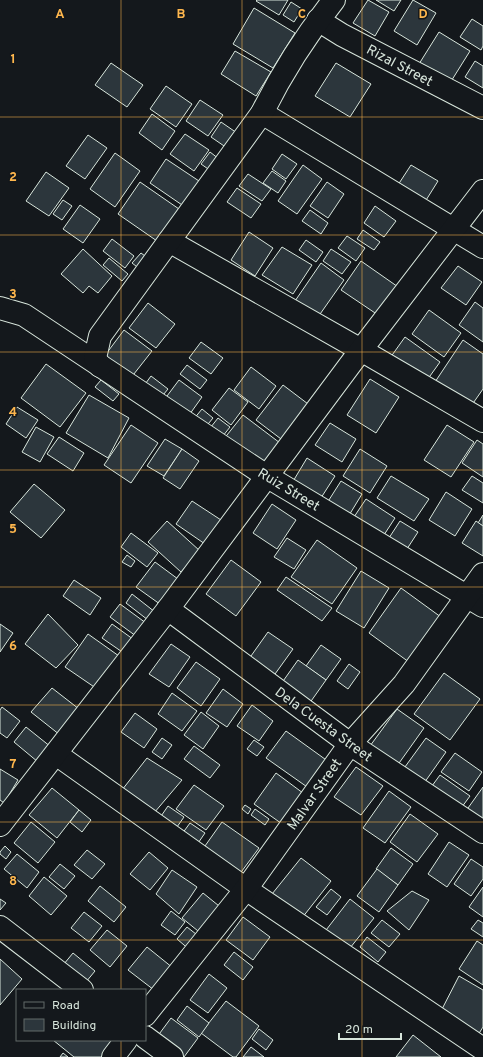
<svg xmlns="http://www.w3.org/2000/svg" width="483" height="1057" font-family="Overpass,sans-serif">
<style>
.building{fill:#2c363c;stroke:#d8e6dc}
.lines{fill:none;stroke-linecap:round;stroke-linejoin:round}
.minor-casing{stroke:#d8e6dc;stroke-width:24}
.minor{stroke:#14181c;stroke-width:22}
.grid{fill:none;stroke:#ffb74d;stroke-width:1;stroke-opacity:0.55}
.labels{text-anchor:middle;stroke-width:3;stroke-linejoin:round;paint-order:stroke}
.street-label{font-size:14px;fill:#d8e6dc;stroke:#14181c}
.grid-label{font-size:13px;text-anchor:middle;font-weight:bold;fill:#ffb74d;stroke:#14181c;stroke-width:3;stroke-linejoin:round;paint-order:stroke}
</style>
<rect width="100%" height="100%" fill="#14181c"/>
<g class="building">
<path d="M257,0h31l-9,15 -23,-14z"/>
<path d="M368,0l21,12 -14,24 -22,-13z"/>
<path d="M376,0h25l-7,11z"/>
<path d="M413,0l23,13 -19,32 -23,-14z"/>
<path d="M291,2l11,7 -8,13 -11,-7z"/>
<path d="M254,8l41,25 -22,35 -40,-24z"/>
<path d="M472,19l11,7v20l-2,4 -21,-13z"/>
<path d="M439,32l31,19 -20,32 -31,-19z"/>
<path d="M235,51l36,21 -15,24 -35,-22z"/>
<path d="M475,61l8,5v22l-18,-11z"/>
<path d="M111,63l32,22 -16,22 -32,-22z"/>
<path d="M336,63l35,21 -21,33 -35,-21z"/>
<path d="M166,86l26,18 -16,23 -26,-18z"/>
<path d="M200,100l23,15 -15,21 -22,-15z"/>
<path d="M152,114l23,17 -13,19 -23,-17z"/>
<path d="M221,122l16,11 -10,15 -16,-11z"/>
<path d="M185,134l24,16 -15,21 -24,-17z"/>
<path d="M88,135l19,13 -22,31 -19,-13z"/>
<path d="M210,152l9,7 -8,12 -10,-7z"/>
<path d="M115,153l25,18 -25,36 -25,-18z"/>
<path d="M282,154l15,10 -11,15 -14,-10z"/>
<path d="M166,159l36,24 -17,24 -35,-24z"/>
<path d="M303,165l19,14 -25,35 -19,-13z"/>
<path d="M411,165l27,16 -15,24 -27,-17z"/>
<path d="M272,171l14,10 -8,12 -15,-10z"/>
<path d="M46,172l23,16 -20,28 -23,-15z"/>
<path d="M248,174l23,15 -9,12 -23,-15z"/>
<path d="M140,182l39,27 -22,32 -39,-27z"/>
<path d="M327,182l17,12 -16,24 -18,-12z"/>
<path d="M237,188l24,16 -10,14 -24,-16z"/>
<path d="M63,200l9,6 -10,14 -9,-6z"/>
<path d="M80,205l20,14 -17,24 -20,-14z"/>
<path d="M375,206l21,15 -12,16 -20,-14z"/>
<path d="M310,210l18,13 -7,11 -19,-13z"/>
<path d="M363,230l17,12 -6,8 -17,-11z"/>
<path d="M249,232l24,16 -18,28 -24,-16z"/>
<path d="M347,236l18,12 -9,13 -18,-13z"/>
<path d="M112,239l22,17 -9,12 -22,-17z"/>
<path d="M306,240l17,12 -7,10 -17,-12z"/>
<path d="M282,247l30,18 -19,29 -31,-19z"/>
<path d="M83,249l29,27 -14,17 -9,-7 -6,7 -22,-19z"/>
<path d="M331,249l20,13 -9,12 -19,-13z"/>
<path d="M141,253l8,6 -8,11 -9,-7z"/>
<path d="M109,258l19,16 -6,7 -19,-16z"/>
<path d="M361,261l40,28 -20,28 -40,-27z"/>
<path d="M321,263l23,17 -26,37 -23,-16z"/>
<path d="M458,266l24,16 -16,23 -25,-17z"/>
<path d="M475,302l8,6v34l-24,-17z"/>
<path d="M148,303l27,21 -19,24 -27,-20z"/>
<path d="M429,310l32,23 -17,24 -32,-23z"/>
<path d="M124,330l28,21 -22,28 -27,-21z"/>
<path d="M405,337l35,25 -15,21 -35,-25z"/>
<path d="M463,340l20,14v35l-14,20 -36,-24z"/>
<path d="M201,342l22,16 -12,16 -22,-16z"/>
<path d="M46,364l40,29 -26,34 -39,-29z"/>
<path d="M187,365l20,15 -7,9 -20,-15z"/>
<path d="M251,367l25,19 -17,23 -25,-19z"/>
<path d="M151,376l17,13 -9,11 -16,-13z"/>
<path d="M370,379l29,18 -23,36 -29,-18z"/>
<path d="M101,380l18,14 -6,7 -18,-14z"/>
<path d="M179,380l23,17 -15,21 -23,-18z"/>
<path d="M283,385l29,22 -27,35 -29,-22z"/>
<path d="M229,388l19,14 -17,23 -19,-15z"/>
<path d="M89,395l40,23 -21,40 -42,-25z"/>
<path d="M17,407l21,13 -12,18 -20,-14z"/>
<path d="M202,409l11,9 -9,11 -11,-9z"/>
<path d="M243,415l41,31 -19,26 -42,-32z"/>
<path d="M218,418l12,9 -11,14 -12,-9z"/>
<path d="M330,423l26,16 -14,23 -27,-17z"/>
<path d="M131,425l27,18 -27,40 -27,-18z"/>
<path d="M447,425l27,17 -23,35 -27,-17z"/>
<path d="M36,427l18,10 -14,25 -18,-10z"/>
<path d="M59,437l25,16 -11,18 -26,-17z"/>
<path d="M165,439l17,10 -18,27 -17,-10z"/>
<path d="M477,440l6,4v33l-21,-14z"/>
<path d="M182,449l17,12 -19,28 -17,-11z"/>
<path d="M360,449l27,17 -17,27 -27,-17z"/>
<path d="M307,458l28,18 -16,25 -27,-18z"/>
<path d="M391,476l38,23 -15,22 -37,-23z"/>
<path d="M472,476l11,7v20l-21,-13z"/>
<path d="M341,481l21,13 -14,23 -21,-14z"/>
<path d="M34,484l31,26 -24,28 -31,-26z"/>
<path d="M446,492l26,17 -17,27 -26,-16z"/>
<path d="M366,499l29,19 -13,20 -30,-18z"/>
<path d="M192,501l29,19 -16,24 -29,-20z"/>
<path d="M272,504l24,16 -19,29 -24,-16z"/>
<path d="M483,515v11l-5,-3z"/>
<path d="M167,521l33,30 -19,21 -33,-30z"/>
<path d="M400,521l18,11 -13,20 -18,-11z"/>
<path d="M476,521l7,5v30l-21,-13z"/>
<path d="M131,533l27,20 -11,14 -26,-20z"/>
<path d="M287,538l19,12 -12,19 -20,-12z"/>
<path d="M317,540l40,28 -25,36 -41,-27z"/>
<path d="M127,555l8,6 -4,6 -9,-5z"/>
<path d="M231,560l30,22 -25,34 -30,-22z"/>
<path d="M155,562l27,20 -18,25 -28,-20z"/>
<path d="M361,571l28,17 -25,40 -28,-17z"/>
<path d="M286,577l46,31 -10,13 -45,-31z"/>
<path d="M74,580l27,18 -11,17 -27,-19z"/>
<path d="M401,588l44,32 -32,45 -44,-32z"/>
<path d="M132,594l23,18 -7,8 -22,-17z"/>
<path d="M120,604l30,22 -10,13 -30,-22z"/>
<path d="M48,614l30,31 -22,23 -31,-24z"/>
<path d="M0,624l13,9 -13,19z"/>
<path d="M112,624l25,18 -9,14 -26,-18z"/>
<path d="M268,632l25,17 -23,32 -24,-18z"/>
<path d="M88,634l38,27 -23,32 -38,-26z"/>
<path d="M171,644l19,13 -21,30 -20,-13z"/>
<path d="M321,645l20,14 -15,21 -20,-14z"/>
<path d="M298,660l28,20 -17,24 -28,-20z"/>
<path d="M196,662l24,17 -19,27 -24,-18z"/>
<path d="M349,664l11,8 -12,17 -11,-8z"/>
<path d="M444,673l36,26 -30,41 -36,-26z"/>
<path d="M52,688l27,21 -19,26 -29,-23z"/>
<path d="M223,689l20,15 -16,23 -21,-14z"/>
<path d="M172,693l25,18 -15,20 -24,-17z"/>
<path d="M252,705l21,16 -14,20 -22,-15z"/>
<path d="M2,707l18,14 -13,17 -7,-5v-23z"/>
<path d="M397,709l27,19 -27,38 -27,-20z"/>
<path d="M201,712l18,14 -16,23 -19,-14z"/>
<path d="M135,713l22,16 -13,19 -23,-16z"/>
<path d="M26,727l25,20 -13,15 -24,-20z"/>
<path d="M286,731l43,31 -19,27 -44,-31z"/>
<path d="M162,738l10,7 -10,14 -10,-7z"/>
<path d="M426,738l20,14 -24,34 -20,-15z"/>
<path d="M254,740l10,7 -7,9 -10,-7z"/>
<path d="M194,746l26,19 -10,13 -26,-19z"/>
<path d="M455,753l27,19 -13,19 -28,-19z"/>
<path d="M147,758l35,22 -28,33 -32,-23z"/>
<path d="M356,767l27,19 -22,29 -27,-18z"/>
<path d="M0,769l18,11 -14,23 -4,-3z"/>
<path d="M276,773l31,23 -22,30 -31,-22z"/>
<path d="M440,775l30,21 -11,15 -30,-21z"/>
<path d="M194,785l30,21 -18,24 -30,-21z"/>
<path d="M483,787v42l-20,-14z"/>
<path d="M52,788l27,22 -22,28 -28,-23z"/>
<path d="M389,791l22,16 -26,36 -22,-15z"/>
<path d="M245,805l6,4 -3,5 -6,-5z"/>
<path d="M168,806l16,11 -12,17 -15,-12z"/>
<path d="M255,809l14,10 -4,6 -14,-10z"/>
<path d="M79,810l12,10 -9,12 -12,-10z"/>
<path d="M410,814l28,20 -21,28 -27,-20z"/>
<path d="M31,822l24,20 -17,21 -24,-20z"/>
<path d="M222,822l37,26 -23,31 -36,-26z"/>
<path d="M190,823l15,10 -11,16 -15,-11z"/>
<path d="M449,842l20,13 -22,32 -19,-13z"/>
<path d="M5,846l6,6 -5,7 -6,-5v-2z"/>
<path d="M391,848l22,16 -15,21 -22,-16z"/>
<path d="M87,850l18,14 -13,15 -18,-14z"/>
<path d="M149,852l19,16 -18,22 -20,-16z"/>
<path d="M17,854l22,18 -12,16 -23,-19z"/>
<path d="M301,858l30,23 -29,37 -30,-24z"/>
<path d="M471,859l12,8v12l-12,17 -17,-12z"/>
<path d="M60,864l15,12 -11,13 -15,-12z"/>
<path d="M377,869l21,16 -19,27 -22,-16z"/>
<path d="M172,870l25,17 -18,27 -23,-20z"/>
<path d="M44,877l23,19 -16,19 -22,-19z"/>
<path d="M100,886l26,21 -12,15 -26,-21z"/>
<path d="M483,887v30l-14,-10z"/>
<path d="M331,889l10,8 -14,18 -11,-8z"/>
<path d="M412,891l17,9 -20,30 -22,-19z"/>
<path d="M203,893l21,17 -21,25 -21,-17z"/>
<path d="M0,899l6,4 -6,7z"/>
<path d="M350,899l24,19 -28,35 -23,-19z"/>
<path d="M171,911l14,11 -10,13 -14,-10z"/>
<path d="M84,912l18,14 -13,16 -18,-14z"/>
<path d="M243,917l27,20 -17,23 -27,-20z"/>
<path d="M382,920l18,14 -11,13 -18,-14z"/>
<path d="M478,920l5,3v14l-12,-8z"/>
<path d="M187,927l14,11 -10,13 -14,-12z"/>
<path d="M107,930l20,16 -17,21 -20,-17z"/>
<path d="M367,937l19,15 -8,10 -18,-15z"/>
<path d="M477,941l6,4v40l-24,-16z"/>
<path d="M147,947l26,21 -19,22 -26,-20z"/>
<path d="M234,952l19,15 -10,13 -19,-15z"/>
<path d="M73,953l22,18 -14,17 -22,-18z"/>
<path d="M0,959l22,20 -22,26z"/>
<path d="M209,974l18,14 -19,25 -18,-13z"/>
<path d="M459,976l24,14v37l-5,8 -38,-22z"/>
<path d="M226,1001l33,25 -23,31h-3l-32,-24z"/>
<path d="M187,1006l22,17 -10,14 -22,-17z"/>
<path d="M171,1018l27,20 -14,19h-9l-21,-16z"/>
<path d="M259,1029l14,11 -7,10 -14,-11z"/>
<path d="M413,1035l28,22h-45z"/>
<path d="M53,1040h60l-8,17h-31z"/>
<path d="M251,1047l13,10h-21z"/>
<path d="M63,1053l5,4h-8z"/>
</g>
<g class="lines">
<defs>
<g id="minor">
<path d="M318,20l24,15 141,73"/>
<path d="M262,113l221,134"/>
<path d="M169,241l192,109 122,71"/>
<path d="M0,308l24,7 244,162 215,129"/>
<path d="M100,366l-5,-8 5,-22 162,-223c20,-40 44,-78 72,-113"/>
<path d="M168,609l182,135 133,88"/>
<path d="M56,754l190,135 237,160"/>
<path d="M0,825l168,-216 193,-259 122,-159"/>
<path d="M0,927l82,63"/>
<path d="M145,1015l101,-126 104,-145 54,-60 79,-110"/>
<path d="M145,1037l27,20"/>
<path d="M113,1057l13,-17"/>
</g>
</defs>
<use href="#minor" class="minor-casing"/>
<use href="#minor" class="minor"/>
</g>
<path class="grid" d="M121,0v990M242,0v1057M362,0v1057M0,117h483M0,235h483M0,352h483M0,470h483M0,587h483M0,705h483M0,822h483M0,940h483M121,1040v17"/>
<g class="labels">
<g class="street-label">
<text transform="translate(400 65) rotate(28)" y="5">Rizal Street</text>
<text transform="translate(289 489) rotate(31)" y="5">Ruiz Street</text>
<text transform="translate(324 724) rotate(36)" y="5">Dela Cuesta Street</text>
<text transform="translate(314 794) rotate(-55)" y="5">Malvar Street</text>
</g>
</g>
<g class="grid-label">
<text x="60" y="18">A</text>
<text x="181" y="18">B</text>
<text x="302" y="18">C</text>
<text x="423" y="18">D</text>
<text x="13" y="63">1</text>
<text x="13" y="181">2</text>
<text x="13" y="298">3</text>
<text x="13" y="416">4</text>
<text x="13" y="533">5</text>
<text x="13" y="650">6</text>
<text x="13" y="768">7</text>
<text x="13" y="885">8</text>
</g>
<rect x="16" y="989" width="130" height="52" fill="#14181c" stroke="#626a69"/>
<rect x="24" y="1002" width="20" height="6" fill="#14181c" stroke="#626a69"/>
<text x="52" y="1009" font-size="12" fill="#d8e6dc">Road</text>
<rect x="24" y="1019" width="20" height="12" fill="#2c363c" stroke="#626a69"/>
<text x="52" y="1029" font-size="12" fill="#d8e6dc">Building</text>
<path d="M339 1033v6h62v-6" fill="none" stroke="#d8e6dc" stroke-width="2"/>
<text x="345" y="1033" font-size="12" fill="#d8e6dc" stroke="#14181c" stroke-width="3" paint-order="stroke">20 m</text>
</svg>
